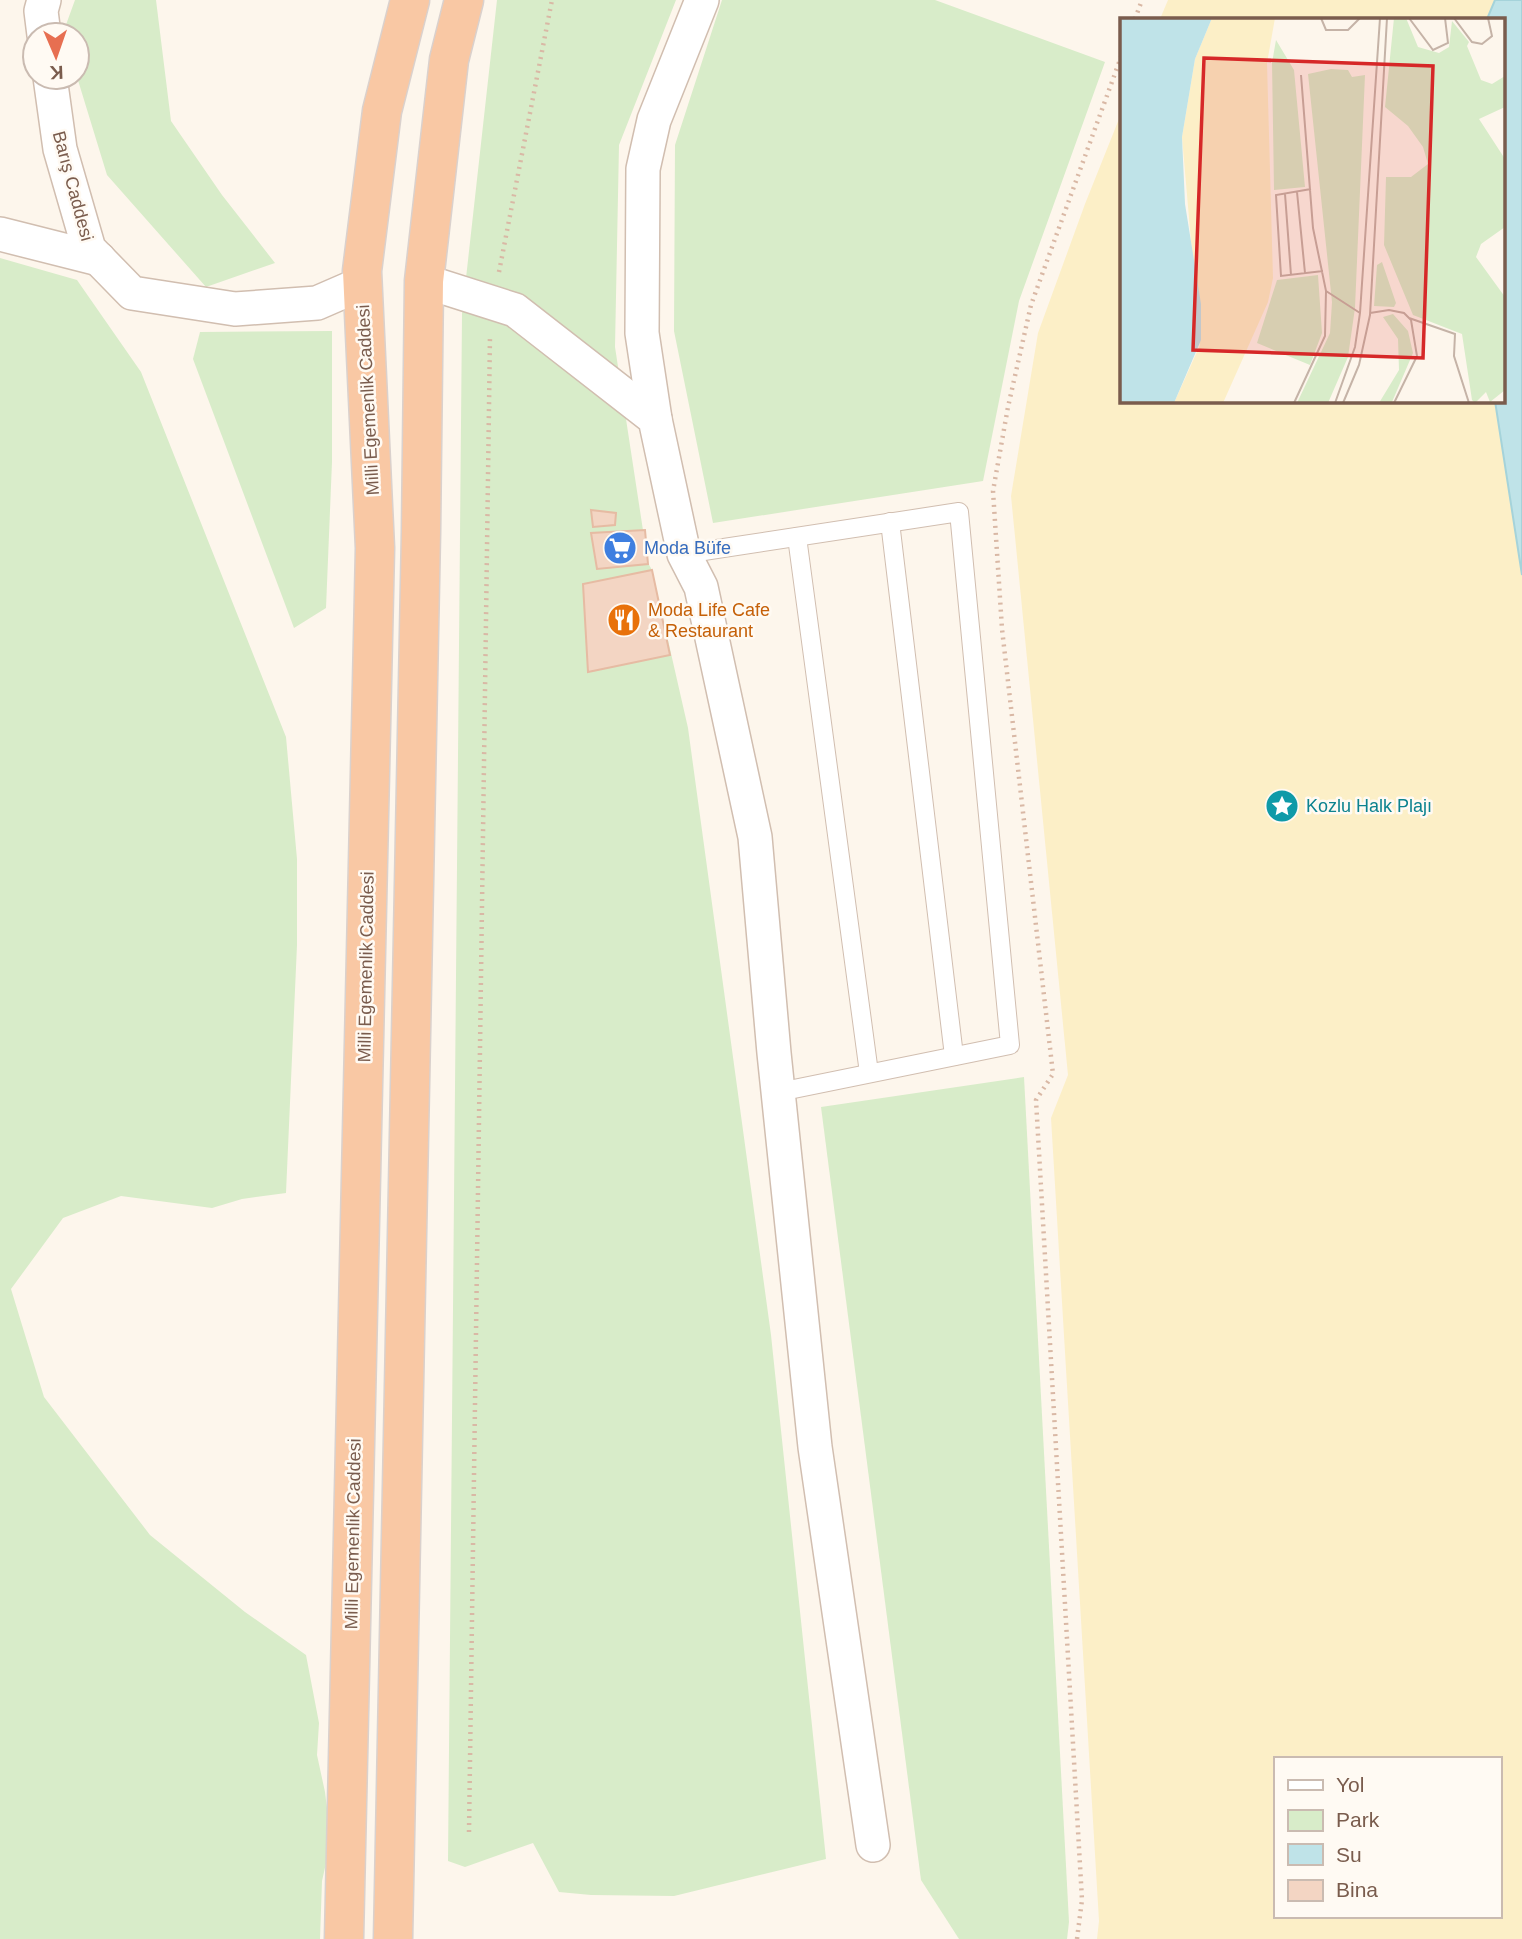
<svg xmlns="http://www.w3.org/2000/svg" width="1522" height="1939" font-family="Arial,sans-serif">
<style>
.green{fill:#d8ecc9}
.sand{fill:#fcefc7;fill-rule:evenodd}
.water{fill:#bfe3e8;stroke:#a5d3da;stroke-width:2}
.building{fill:#f3d5c3;stroke:#e6bba3;stroke-width:2}
.lines{fill:none;stroke-linecap:round;stroke-linejoin:round}
.service-casing{stroke:#d1beb0;stroke-width:20}
.minor-casing{stroke:#d1beb0;stroke-width:36}
.trunk-casing{stroke:#dad1cd;stroke-width:41}
.path{stroke:#d9b8a5;stroke-width:4.5;stroke-dasharray:2 5;stroke-linecap:butt}
.service{stroke:#fff;stroke-width:18}
.minor{stroke:#fff;stroke-width:33}
.trunk{stroke:#f9c8a4;stroke-width:38}
.labels{text-anchor:middle;stroke-width:5;stroke-linejoin:round;paint-order:stroke}
.street-label{font-size:18px;fill:#7a5c4d;stroke:#fffaf3}
.shop-label{font-size:18px;fill:#366cbe;stroke:#fffaf3;text-anchor:start}
.food-label{font-size:18px;fill:#c56008;stroke:#fffaf3;text-anchor:start}
.culture-label{font-size:18px;fill:#0d838f;stroke:#fffaf3;text-anchor:start}
.inset-road{fill:none;stroke:#c5b3a7;stroke-width:2}
.view{fill:#d62828;fill-opacity:0.15;stroke:#d62828;stroke-width:3.5}
.inset-edge{fill:none;stroke:#7a5c4d;stroke-width:3.5}
</style>
<rect width="100%" height="100%" fill="#fdf6ec"/>
<g class="green">
<path d="M75,0h81l15,121 51,74 53,68 -69,24 -99,-112 -30,-98v-42h-13l-1,-2z"/>
<path d="M497,0h179l-57,145 -4,202 33,216 4,7 36,158 83,607 55,524 -152,37 -83,-1 -32,-3 -26,-49 -68,24 -17,-6 14,-1547z"/>
<path d="M722,0h213l170,62 -86,239 -36,180 -270,42 -39,-192 1,-186z"/>
<path d="M0,258l77,22 64,92 145,365 11,122v86l-11,248 -44,6 -30,9 -91,-12 -58,22 -52,71 33,108 106,138 95,77 61,43 13,68 -2,32 8,37 6,49 -9,40 -2,58h-320z"/>
<path d="M332,331v131l-6,146 -32,20 -101,-269 7,-27z"/>
<path d="M1024,1077l45,845 -2,17h-108l-38,-59 -100,-773z"/>
</g>
<g class="sand">
<path d="M1168,0h327l-8,19h-327z"/>
<path d="M1121,114v287h377l24,174v1364h-425l2,-18 -48,-803 17,-43 -57,-579 27,-163 47,-129zM1275,1759h224v157h-224z"/>
</g>
<path class="water" d="M1495,0h27v575l-27,-174h8v-382h-16z"/>
<g class="building">
<path d="M591,510l25,3 -1,12 -22,2z"/>
<path d="M645,530l3,34 -51,5 -6,-36z"/>
<path d="M652,570l18,85 -82,17 -5,-88z"/>
</g>
<g class="lines">
<defs>
<g id="service">
<path d="M890,522l64,534"/>
<path d="M797,537l72,536"/>
<path d="M684,554l275,-42 51,533 -231,47"/>
</g>
<g id="minor">
<path d="M44,35l-3,-24 3,-11"/>
<path d="M50,77l10,72 29,100 43,44 103,16 82,-6 46,-20"/>
<path d="M0,234l99,25"/>
<path d="M424,281l91,29 140,109 29,135 17,33 54,250 19,216 41,394 58,398"/>
<path d="M655,419l-13,-86 1,-164 11,-49 48,-120"/>
</g>
<g id="trunk">
<path d="M344,1939l31,-1391 -13,-277 20,-160 28,-111"/>
<path d="M393,1939l28,-1407 3,-251 25,-221 15,-60"/>
</g>
</defs>
<use href="#service" class="service-casing"/>
<use href="#minor" class="minor-casing"/>
<use href="#trunk" class="trunk-casing"/>
<g class="path">
<path d="M1135,19l7,-19"/>
<path d="M499,272l53,-272"/>
<path d="M469,1832l21,-1497"/>
<path d="M1077,1939l5,-39 -46,-800 17,-26 -51,-445 -9,-138 15,-84 23,-102 90,-248"/>
</g>
<use href="#service" class="service"/>
<use href="#minor" class="minor"/>
<use href="#trunk" class="trunk"/>
</g>
<defs>
<symbol id="supermarket-disc" viewBox="-11 -11 22 22"><circle r="9.5" fill="#3f7fe0" stroke="#fffaf3"/><path d="M-6-5.5h2.5l.6 2H6L4.5 2H-2.5L-4.4-4H-6ZM-1.5 3.2a1.3 1.3 0 1 0 .1 0ZM3 3.2a1.3 1.3 0 1 0 .1 0Z" fill="#fff"/></symbol>
<symbol id="restaurant-disc" viewBox="-11 -11 22 22"><circle r="9.5" fill="#e8710a" stroke="#fffaf3"/><path d="M-5-6h1v4h1v-4h1v4h1v-4h1v5L-1.5 .5V6h-2V.5L-5-1ZM5-6V6H3V1.5H1.5Q1.5-4 5-6Z" fill="#fff"/></symbol>
<symbol id="sight-disc" viewBox="-11 -11 22 22"><circle r="9.5" fill="#0f9aa8" stroke="#fffaf3"/><path d="M0-6L1.8-2.2L6-1.7L2.9 1.2L3.7 5.4L0 3.3L-3.7 5.4L-2.9 1.2L-6-1.7L-1.8-2.2Z" fill="#fff"/></symbol>
</defs>
<g fill-rule="evenodd">
<use href="#supermarket-disc" x="601" y="529" width="38" height="38"/>
<use href="#restaurant-disc" x="605" y="601" width="38" height="38"/>
<use href="#sight-disc" x="1263" y="787" width="38" height="38"/>
</g>
<g class="labels">
<g class="street-label">
<text transform="translate(73 186) rotate(75)" y="6">Barış Caddesi</text>
<text transform="translate(368 400) rotate(-93)" y="6">Milli Egemenlik Caddesi</text>
<text transform="translate(366 967) rotate(-89)" y="6">Milli Egemenlik Caddesi</text>
<text transform="translate(353 1534) rotate(-89)" y="6">Milli Egemenlik Caddesi</text>
</g>
<g class="shop-label">
<text x="644" y="554">Moda Büfe</text>
</g>
<g class="food-label">
<text x="648" y="616">Moda Life Cafe<tspan x="648" dy="21">&amp; Restaurant</tspan></text>
</g>
<g class="culture-label">
<text x="1306" y="812">Kozlu Halk Plajı</text>
</g>
</g>
<g transform="translate(1120 18)">
<rect width="385" height="385" fill="#fdf6ec"/>
<path d="M274,0h12l12,29 21,6 10,-6 3,-26 17,21 -2,4 14,34 11,4 13,-8v31l-26,12 26,40v68l-24,17 -5,13 29,40v93l-15,12 -4,-10 -11,11 -3,-3 -10,-66 -49,-19 -29,-70 2,-68h25l17,-13 -5,-17 -15,-21 -23,-19zM156,22l18,30 11,117 -31,3 -2,-127zM211,51l17,1 4,7 13,-2 -10,233 -7,49 -20,46h-31l33,-70 2,-31 -24,-228zM262,244l14,41 -2,4 -20,-1 3,-41zM198,257l4,58 -12,32 -53,-22 20,-63zM273,296l15,17 5,22 -21,49 -13,1 20,-33 -1,-31 -15,-22z" fill="#d8ecc9"/>
<path d="M92,0h63l-8,45 6,215 -5,24 -45,101h-49l26,-58 -18,-208 13,-78z" fill="#fcefc7"/>
<path d="M0,0h92l-17,41 -13,78 3,67 16,100v36l-27,63h-54z" fill="#bfe3e8"/>
<path class="inset-road" d="M201,0l5,12h22l12,-12M289,0l24,32 15,-7 -3,-25M334,0l18,24 10,2 10,-8 -4,-18M181,57l12,153 13,63 34,22M191,171l-35,6 5,81 42,-5M177,174l8,81M165,176l6,81M250,295l19,-3 15,3 7,7 6,36 -23,47M289,300l46,16 -1,22 15,47M174,385l31,-67 1,-45M215,385l20,-56 5,-34 20,-295M223,385l16,-38 11,-50 17,-297"/>
<path class="view" d="M84,40l229,8 -10,292 -230,-8z"/>
<rect width="385" height="385" class="inset-edge"/>
</g>
<rect x="1274" y="1757" width="228" height="161" fill="#fffaf3" stroke="#cabbb1" stroke-width="2"/>
<rect x="1288" y="1780" width="35" height="10" fill="#ffffff" stroke="#cabbb1" stroke-width="2"/>
<text x="1336" y="1792" font-size="21" fill="#7a5c4d">Yol</text>
<rect x="1288" y="1810" width="35" height="21" fill="#d8ecc9" stroke="#cabbb1" stroke-width="2"/>
<text x="1336" y="1827" font-size="21" fill="#7a5c4d">Park</text>
<rect x="1288" y="1844" width="35" height="21" fill="#bfe3e8" stroke="#cabbb1" stroke-width="2"/>
<text x="1336" y="1862" font-size="21" fill="#7a5c4d">Su</text>
<rect x="1288" y="1880" width="35" height="21" fill="#f3d5c3" stroke="#cabbb1" stroke-width="2"/>
<text x="1336" y="1897" font-size="21" fill="#7a5c4d">Bina</text>
<g transform="translate(56 56) rotate(178)"><circle r="33" fill="#fffaf3" stroke="#cabbb1" stroke-width="2"/>
<path d="M0-5L12 26L0 18L-12 26Z" fill="#e76f51"/>
<text y="-10" font-size="19" font-weight="bold" text-anchor="middle" fill="#7a5c4d">K</text>
</g>
</svg>
